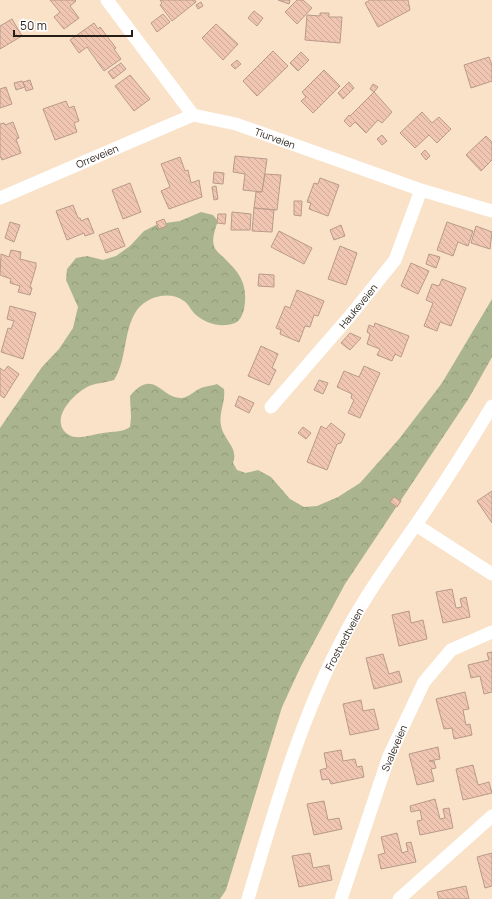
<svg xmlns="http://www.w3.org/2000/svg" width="492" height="899" font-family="Manrope,sans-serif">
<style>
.forest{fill:url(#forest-crowns)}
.building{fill:url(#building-back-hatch);stroke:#b99a8b}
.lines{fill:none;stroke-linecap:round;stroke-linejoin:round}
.minor{stroke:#fff;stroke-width:13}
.labels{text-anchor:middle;stroke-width:3;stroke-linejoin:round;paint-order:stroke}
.street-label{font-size:10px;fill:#271e15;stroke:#fff}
</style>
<defs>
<pattern id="forest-crowns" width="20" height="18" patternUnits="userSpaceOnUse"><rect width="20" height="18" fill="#aab58f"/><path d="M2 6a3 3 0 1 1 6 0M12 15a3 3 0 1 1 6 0" fill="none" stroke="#929b7a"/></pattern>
<pattern id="building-back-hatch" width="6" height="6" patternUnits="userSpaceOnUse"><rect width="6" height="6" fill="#f0c6b3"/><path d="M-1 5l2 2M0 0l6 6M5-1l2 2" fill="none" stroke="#ceaa99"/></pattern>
</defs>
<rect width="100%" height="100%" fill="#f9e2c8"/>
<path class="forest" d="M201,212l12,3 5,6c-3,9 -8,20 -2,29 3,4 8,7 11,11 15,14 21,27 17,48 -1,5 -4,12 -9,14 -14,5 -28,1 -39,-8 -5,-4 -7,-11 -12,-14 -12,-9 -29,-6 -40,2 -22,16 -15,55 -30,77 -9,3 -20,3 -27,7 -13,7 -36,30 -22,45 2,2 7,5 10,5 9,1 19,-3 28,-4 11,-2 17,0 27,-6l1,-9 -1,-22c24,-29 31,3 52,2 7,-1 11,-6 17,-9 5,-3 12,-3 18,-5l7,5c2,16 -8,26 -1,43 5,11 15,18 10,31l4,7 9,3 12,-3 13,7 19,22 14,8 13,-1 21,-9 22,-14 39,-44 43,-56 50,-84v58l-23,41 -124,186 -44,82 -19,41 -56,183 -6,9h-220v-471l42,-61 17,-18 14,-21 5,-21 -12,-27 1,-11 9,-11 11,-2 16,4 13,-4 14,-10 14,-15 14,-7 22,-3z"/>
<g class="building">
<path d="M50,0h25l1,1 -6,5 9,12 -15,11 -10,-12 6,-5z"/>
<path d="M160,0h35l1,2 -24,19 -12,-16 2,-2z"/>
<path d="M278,0h12l-1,4z"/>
<path d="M297,0h6l9,8 -15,16 -12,-12z"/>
<path d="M370,0h38l2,10 -32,17 -13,-24z"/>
<path d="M201,2l2,4 -5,3 -2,-4z"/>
<path d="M254,11l9,7 -6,8 -9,-8z"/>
<path d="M320,13h9v4h13l-2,26 -35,-3 2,-25 13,1z"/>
<path d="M163,14l7,8 -13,10 -6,-9z"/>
<path d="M12,19l10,17 -22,13v-23z"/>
<path d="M94,23l4,6 2,-2 16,21 -2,1 7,10 -17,12 -17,-24 -8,6 -9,-13z"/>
<path d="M216,24l22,20 -15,16 -21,-22z"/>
<path d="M273,51l15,15 -31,30 -14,-15z"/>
<path d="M301,52l8,8 -11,11 -8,-8z"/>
<path d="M489,57l3,8v16l-21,7 -7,-23z"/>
<path d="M237,60l4,4 -6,5 -4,-4z"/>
<path d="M121,63l5,6 -13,10 -5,-7z"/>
<path d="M324,70l16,16 -27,27 -12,-12 5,-4 -4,-5z"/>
<path d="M130,75l20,24 -16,12 -19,-25z"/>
<path d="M30,80l3,9 -7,2 -3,-9z"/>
<path d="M22,81l3,6 -9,3 -2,-7z"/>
<path d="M349,82l5,6 -11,11 -5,-6z"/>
<path d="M373,84l5,3 -4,5 -4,-3z"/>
<path d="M6,87l6,17 -12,4v-19z"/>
<path d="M374,92l18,20 -10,11 -4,-3 -12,13 -11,-11 -5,5 -6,-6 5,-6 1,1z"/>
<path d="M66,101l3,7 5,-2 5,15 -5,2 3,9 -22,8 -12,-31z"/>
<path d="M422,112l10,11 7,-6 12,12 -14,14 -8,-8 -14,13 -15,-15z"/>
<path d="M13,122l6,16 -3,1 5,14 -19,7 -2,-4v-32l4,-1 1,2z"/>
<path d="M382,135l5,6 -5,4 -5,-6z"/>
<path d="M486,136l6,6v18l-11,11 -15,-16z"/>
<path d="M425,150l5,6 -4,4 -5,-6z"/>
<path d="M235,156l32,3 -5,33 -19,-2 2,-16 -12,-2z"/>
<path d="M180,157l5,14 3,-1 3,13 8,-3 3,17 -33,12 -8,-18 9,-4 -9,-23z"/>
<path d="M214,172l10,1 -1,11 -10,-1z"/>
<path d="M265,174l16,1 -4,35 -23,-2 2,-16h6z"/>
<path d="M320,178l19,7 -11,31 -19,-7 2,-6 -4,-1 7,-19 4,1z"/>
<path d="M130,183l11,29 -18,7 -11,-29z"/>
<path d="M216,186l2,13 -4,1 -2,-13z"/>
<path d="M294,201h8l-1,15 -7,-1z"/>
<path d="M73,205l5,13h2l1,3 7,-3 6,15 -9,3 -1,-3 -17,7 -11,-29z"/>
<path d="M254,208l20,2 -2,22 -20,-1z"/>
<path d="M232,212l19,2 -1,16h-19z"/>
<path d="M218,214h8l-1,10 -8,-1z"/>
<path d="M164,219l3,7 -8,3 -3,-7z"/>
<path d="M10,222l10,3 -6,17 -9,-4z"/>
<path d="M447,222l26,9 -5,15 -10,-4 -5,14 -16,-6z"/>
<path d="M341,225l4,11 -11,4 -4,-10z"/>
<path d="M476,226l16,6 -2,17 -19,-6z"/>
<path d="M118,228l7,18 -19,7 -7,-18z"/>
<path d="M279,231l33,17 -8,16 -33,-17z"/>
<path d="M340,246l17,7 -11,32 -18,-6z"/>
<path d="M11,250l10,2 -1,7 16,4v4l-6,20 2,1 -2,7 -12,-3 2,-6 -10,-3 1,-4 -11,-4 1,-21 8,3z"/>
<path d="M429,254l11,3 -4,11 -10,-4z"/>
<path d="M411,263l18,8 -11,23 -17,-8z"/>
<path d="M259,274l15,1v12l-16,-1z"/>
<path d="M442,279l24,9 -15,38 -11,-4 -3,9 -13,-5 9,-23 -7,-3 6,-16 7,2z"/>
<path d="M297,290l27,11 -6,15 -4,-1 -4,12 -5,-1 -6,16 -19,-8 1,-4 -5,-2 9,-22 5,2z"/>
<path d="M10,306l26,7 -13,46 -22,-7 7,-24 3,1 3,-8 -7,-2z"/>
<path d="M375,323l34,13 -8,21 -6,-3 -3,7 -15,-6 3,-6 -13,-5 3,-10 -3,-2 2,-7 5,2z"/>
<path d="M350,333l11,5 -11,12 -9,-7z"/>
<path d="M261,346l17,8 -6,14 4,2 -7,15 -21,-9z"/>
<path d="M8,366l11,8 -15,24 -4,-3v-27l4,3z"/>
<path d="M364,366l16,7 -20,45 -12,-5 6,-13 -3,-2 1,-4 -15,-7 7,-16 15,6z"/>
<path d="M319,380l9,3 -5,11 -9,-4z"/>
<path d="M239,396l15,7 -5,10 -14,-7z"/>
<path d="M331,423l14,11 -4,9 -4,1 -10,26 -20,-8 14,-36 5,3z"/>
<path d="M303,427l8,6 -5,6 -8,-6z"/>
<path d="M492,491v32l-15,-22z"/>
<path d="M394,497l7,4 -4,6 -7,-5z"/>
<path d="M452,589l4,19 6,-1 -2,-8 6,-2 4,20 -27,6 -7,-31z"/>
<path d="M409,611l2,12 12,-3 4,19 -28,7 -7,-31z"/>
<path d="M492,652v40l-8,2 -4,-18 -9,2 -3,-13 21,-5 -2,-7z"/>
<path d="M383,654l6,20 10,-3 3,11 -28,7 -8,-31z"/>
<path d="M465,692l4,17 -6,1 3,15 4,-1 2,11 -18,4 -2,-11 -8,1 -8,-30z"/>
<path d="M361,700l2,11 11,-2 5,20 -29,6 -7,-31z"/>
<path d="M438,747l2,12 -11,2h5l2,7 -5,1 3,12 -17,4 -8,-31z"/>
<path d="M341,750l2,11 12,-2 2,8 5,-1 2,11 -33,7 -2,-5 -7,1 -2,-10 7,-2 -3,-15z"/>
<path d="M473,765l5,20 11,-3 3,11 -29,7 -7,-31z"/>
<path d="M435,799l5,20 5,-1 -2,-9 6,-1 4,20 -33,7 -3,-14 5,-1 -2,-10 -9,2 -1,-6z"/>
<path d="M324,801l4,19 11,-2 3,11 -28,6 -7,-31z"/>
<path d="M397,833l5,20 6,-2 -2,-8 5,-1 5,20 -35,7 -3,-14 7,-2 -4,-16z"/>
<path d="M310,853l3,15 16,-3 3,15 -33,7 -7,-31z"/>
<path d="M492,853v33l-7,2 -8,-31z"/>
<path d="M466,886l3,13h-30l-2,-7z"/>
</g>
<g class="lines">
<g class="minor">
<path d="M107,0l86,115 43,9 185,66 71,21"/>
<path d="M0,198l193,-83"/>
<path d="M271,407l79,-91 45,-56 26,-70"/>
<path d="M416,525l76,49"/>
<path d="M248,899c27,-91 53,-183 98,-267 20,-37 45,-72 69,-106 27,-39 53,-80 77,-120"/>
<path d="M341,899l48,-143 35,-74 27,-32 41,-18"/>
<path d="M399,899l93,-83"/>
</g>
</g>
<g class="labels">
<g class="street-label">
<text transform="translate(275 138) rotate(20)" y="4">Tiurveien</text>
<text transform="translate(97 156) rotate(-23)" y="4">Orreveien</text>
<text transform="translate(358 306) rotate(-51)" y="4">Haukeveien</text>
<text transform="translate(344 639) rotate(-62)" y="4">Frostvedtveien</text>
<text transform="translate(394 748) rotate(-67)" y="4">Svaleveien</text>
</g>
</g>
<path d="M14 30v6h118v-6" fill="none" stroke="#271e15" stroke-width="2"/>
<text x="20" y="30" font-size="12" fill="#271e15" stroke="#ffffff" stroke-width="3" paint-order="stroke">50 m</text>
</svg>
